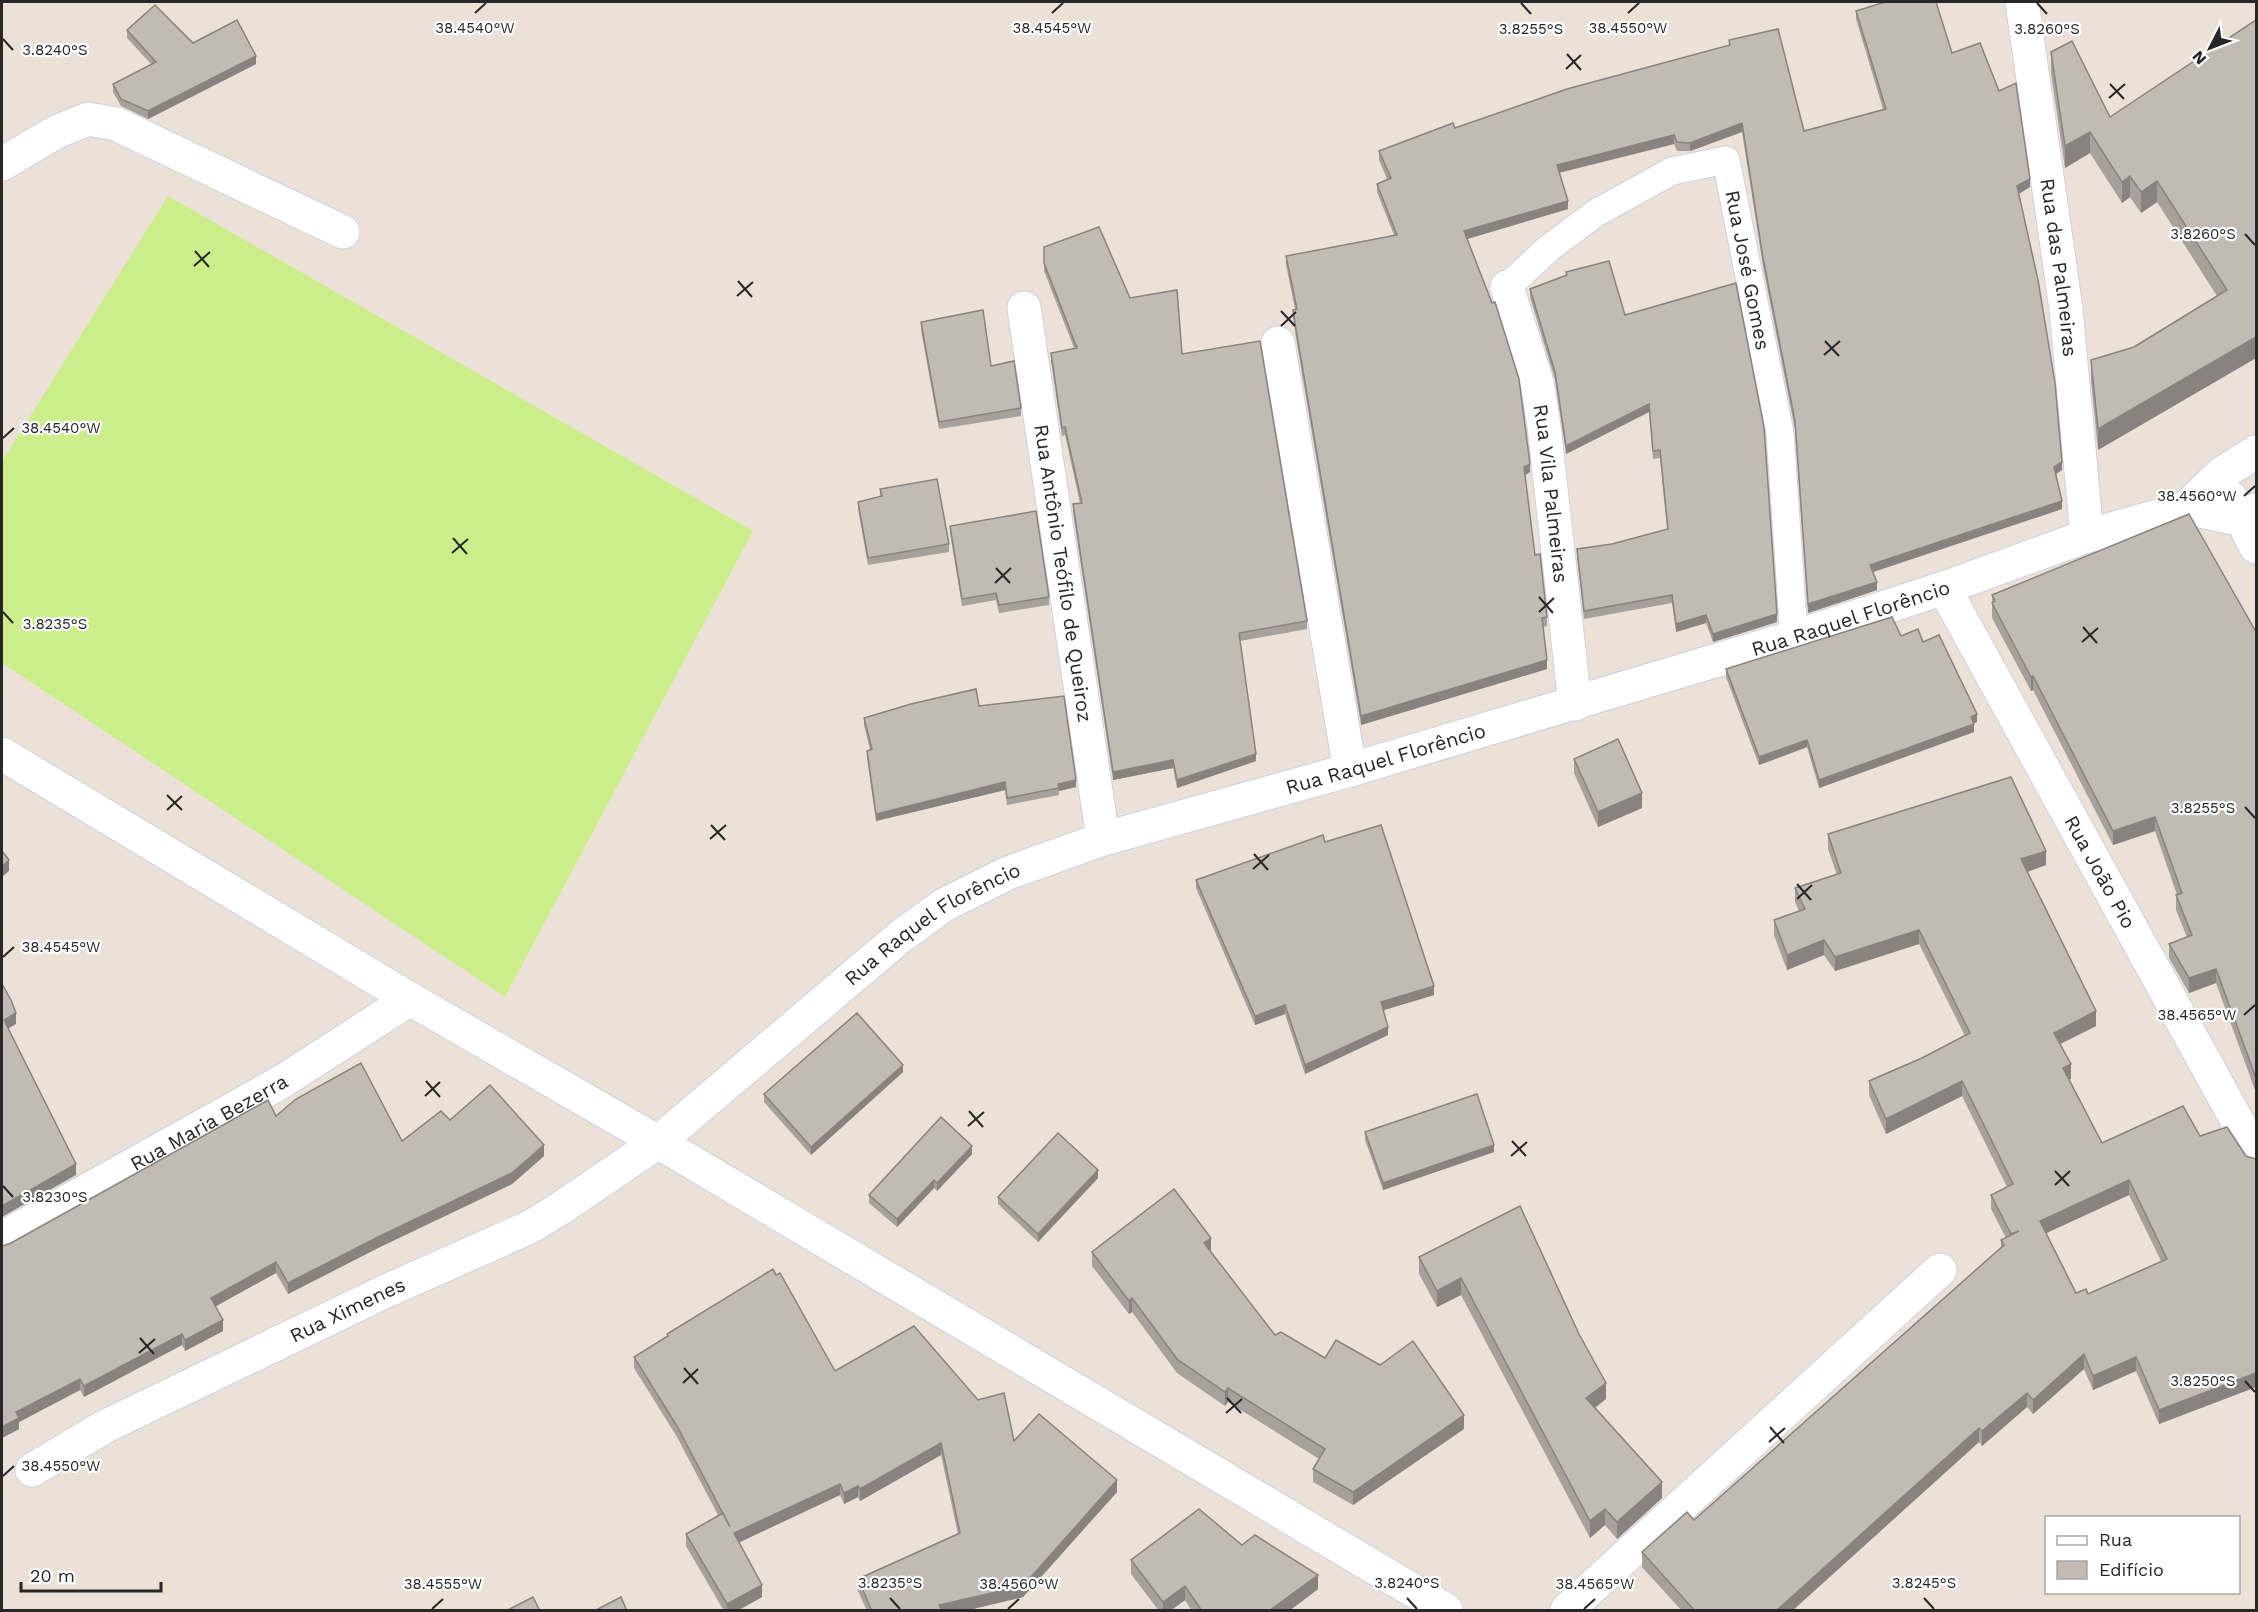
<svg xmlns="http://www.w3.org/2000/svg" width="2258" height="1612" font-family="'Work Sans',sans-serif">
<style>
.pitch{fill:#cbee8a}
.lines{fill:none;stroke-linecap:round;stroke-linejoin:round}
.lane-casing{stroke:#cdd2e2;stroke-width:29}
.street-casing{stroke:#cdd2e2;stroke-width:35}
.secondary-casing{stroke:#cdd2e2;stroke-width:35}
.lane{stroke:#fff;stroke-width:27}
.street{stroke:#fff;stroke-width:33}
.secondary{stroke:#fff;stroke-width:33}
.wall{fill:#a7a19b;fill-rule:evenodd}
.shaded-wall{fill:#88837e}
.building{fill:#c2bbb4;stroke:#88837e;stroke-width:1.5;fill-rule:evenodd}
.ticks{fill:none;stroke:#272727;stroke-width:2}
.labels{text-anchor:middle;stroke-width:4.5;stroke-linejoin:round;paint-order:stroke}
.street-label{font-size:20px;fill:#272727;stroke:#fff}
.ticks-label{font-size:15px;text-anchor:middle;fill:#272727;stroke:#fff;stroke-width:4.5;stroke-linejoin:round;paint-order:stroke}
</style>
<rect width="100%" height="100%" fill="#ebe1d7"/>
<path class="pitch" d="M168,196l585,335 -248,466 -503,-334v-202z"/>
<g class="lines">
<defs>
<g id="lane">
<path id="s1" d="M1507,287l42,-39 47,-35 76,-42 54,-11 54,273 14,204"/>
</g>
<g id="street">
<path id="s2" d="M2022,2l44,307 21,227"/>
<path d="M2,164l54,-32 32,-13 28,5 227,108"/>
<path id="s3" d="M1507,287l30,96 7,43 31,278"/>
<path id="s4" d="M1024,308l79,531"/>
<path d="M1278,343l72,427"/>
<path d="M2231,498l25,49"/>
<path d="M2186,508l35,-34 35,-22"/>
<path id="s5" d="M1944,588l312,567"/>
<path id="s6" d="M2,1238l281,-157 127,-82"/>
<path id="s7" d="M32,1470l72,-43 280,-135 146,-65 31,-19 97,-66 243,-206 43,-31 64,-32 95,-34 247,-69 444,-133 150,-49 143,-52 99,-28 54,11 16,-9"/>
<path d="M1567,1610l373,-340"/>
</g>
<path id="secondary" d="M2,754l408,245 248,143 788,468"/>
</defs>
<use href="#lane" class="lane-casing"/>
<use href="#street" class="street-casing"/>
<use href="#secondary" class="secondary-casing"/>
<use href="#lane" class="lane"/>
<use href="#street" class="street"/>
<use href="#secondary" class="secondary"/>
</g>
<g class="wall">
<path d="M1856,11l96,42 78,134 -12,7 44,276 -6,4 6,35 -189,63 4,18 -69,23 -13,-183 -32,-164 -21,-134 -52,19h-13l-3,-7 -115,29 9,36 -101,30 63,233 -5,3 10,80 12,62v9l-4,1 4,42 -186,56 -65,-387 -3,-20v-8l2,-1 -9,-44v-9l108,-21 -17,-43v-8l10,-5 -8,-19v-9l350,-106v-5l75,91 79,-22 -27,-90z"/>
<path d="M2256,20v338l-158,92 -7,-69v-21l43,-13 83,-51 -60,-94 -16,11 -11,-16 -8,6 -32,-50 -25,15 -14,-95v-21l59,65z"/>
<path d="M127,30l66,13 63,21 -108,55 -27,-13 -8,-14v-8l39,-19 -25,-27z"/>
<path d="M1044,247l86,51 52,56 125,267v8l-67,12 16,120 -79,27 -4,-20 -60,12 -40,-268v-8l7,-1 -15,-68 -3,1 -11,-75v-8l23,-5 -30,-77z"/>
<path d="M1566,272l59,43 152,307 -64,20 -7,-19 -30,9 -4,-29 -88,16 -7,-62v-8l35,-5 55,-15 -7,-71 -7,1 -4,-47 -83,42 -11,-74 -25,-83v-8l36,-13z"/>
<path d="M921,322l70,44 30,42v8l-82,13 -18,-99z"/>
<path d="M880,489l69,55v8l-81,13 -10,-56v-7l22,-5z"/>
<path d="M950,526l99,71v8l-50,8 -3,-13 -34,6 -12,-73z"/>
<path d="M1992,595l264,37v461l-40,-110 -27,10 -20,-35v-14l18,-7 -11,-27v-15h1l-22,-64 -42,14 -80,-155 -2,1 -39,-73z"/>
<path d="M1923,642l54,80 -3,1v9l-155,56 -12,-41 -48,18 -33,-88v-8z"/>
<path d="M979,706l97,81 -17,4v4l-52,10 -2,-15 -129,31 -9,-63v-7l3,-1 -6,-25v-7z"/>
<path d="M1574,759l68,49 -44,19 -24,-54z"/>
<path d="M1828,834l218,31 -19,7 69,154 -36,18 11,35h-2l33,64 98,-7 46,20 10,3v228l-97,37 -23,-53 -43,19 -9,-21 -51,45 -6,-7 -45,39 -3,-4 -187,169h-110l-40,-44v-15l52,-32 307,-272v-8l5,-2 -15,-29v-14l16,-8 -45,-91 -76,38 -17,-39v-14l53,-23 43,-22 -46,-92 -84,27 -11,-16 -37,15 -13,-35v-15l25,-9 -4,-9v-14l42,-13 -9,-26zM2129,1195l32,66 -73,33 -12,-1 -30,-60z"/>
<path d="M1325,842l109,153 -51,15 5,25 -83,39 -20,-60 -30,11 -59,-137v-8z"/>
<path d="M903,1072l-92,83 -47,-53v-8z"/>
<path d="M276,1116l126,25 48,-21 94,36 -32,28 -132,63 -92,47 -12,-21 -61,33 8,25 -38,20 -3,-6 -98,52 -4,-7 -61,32v7l-17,9v-192l9,-3z"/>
<path d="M1365,1132l129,20 -111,38 -18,-50z"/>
<path d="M972,1154l-35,37 -3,-3 -37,39 -28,-24v-8z"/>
<path d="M1098,1178l-60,64 -40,-38v-7z"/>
<path d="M1520,1206l86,193 -11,9 67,90 -45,41 -12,-14 -15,13 -129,-243 -24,12 -18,-33v-17z"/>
<path d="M1092,1252l183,83 50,23 139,71 -111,76 -40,-23v-13l6,-10 -91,-57 -3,4 -48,-33 -45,-61 -3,2 -37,-48z"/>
<path d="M667,1334l168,37 143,29 36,41 103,51 -94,105 -59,14h-97l-9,-20v-12l100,-45 -17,-79 -81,46 -2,-4 -14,7 -4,-9 -101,47 23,55 -25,14h-13l-38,-65v-12l32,-19 -41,-78 -43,-69v-11l33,-21z"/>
<path d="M1242,1545l76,44 -29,22h-97l-7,-11 -15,11h-11l-28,-37v-14z"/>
</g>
<g class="shaded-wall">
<path d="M256,56v8l-108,55v-8z"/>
<path d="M1742,123v9l-52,19v-8z"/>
<path d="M2090,132v21l-25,15v-22z"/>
<path d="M1674,135v9l-117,29v-8z"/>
<path d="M2130,176v21l-8,6v-21z"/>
<path d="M2030,179v8l-13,8v-9z"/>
<path d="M2157,181v21l-16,11v-21z"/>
<path d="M1568,201v8l-104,31v-9z"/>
<path d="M2256,337v21l-158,92v-21z"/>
<path d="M1649,404v8l-83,42v-8z"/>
<path d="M2062,462v8l-8,5v-8z"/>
<path d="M1530,464v8l-6,4v-9z"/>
<path d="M2062,501v8l-192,64v-8z"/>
<path d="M1877,582v8l-69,23v-9z"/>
<path d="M1777,614v8l-64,20v-8z"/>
<path d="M1706,615v8l-30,9v-8z"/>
<path d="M1547,660v9l-186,56v-9z"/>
<path d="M2033,676v14l-2,1v-14z"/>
<path d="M1977,714v8l-5,2h2v8l-155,56v-8z"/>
<path d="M1807,740v7l-48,18v-8z"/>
<path d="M1256,754v7l-79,27v-8z"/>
<path d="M1173,760v8l-60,12v-8z"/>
<path d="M1076,780v7l-17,4 -1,-7z"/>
<path d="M1005,782v8l-129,31v-7z"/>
<path d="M1642,793v15l-44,19v-15z"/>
<path d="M2155,817v14l-42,14v-14z"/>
<path d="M2046,851v14l-25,9v-15z"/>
<path d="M9,860v11l-7,6v-11z"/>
<path d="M1919,930v14l-84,27v-14z"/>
<path d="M1824,940v15l-37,15v-15z"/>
<path d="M2216,969v14l-27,10v-15z"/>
<path d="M1434,986v9l-53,16v-9z"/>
<path d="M1285,1005v9l-30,11v-9z"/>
<path d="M2096,1011v15l-42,21v-14z"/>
<path d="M16,1013v11l-12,7v-11z"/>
<path d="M1388,1027v8l-83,39v-9z"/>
<path d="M2071,1064v15l-8,3v-14z"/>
<path d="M903,1065v7l-92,83v-8z"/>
<path d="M1962,1081v15l-76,38v-15z"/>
<path d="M544,1145v11l-32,28 -132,63 -92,47v-11z"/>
<path d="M1494,1145v7l-111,38v-7z"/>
<path d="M972,1146v8l-35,37v-8z"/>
<path d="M76,1164v11l-74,42v-11z"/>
<path d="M1098,1170v8l-60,64v-8z"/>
<path d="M934,1180v8l-37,39v-8z"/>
<path d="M2129,1180v15l-89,41v-15z"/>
<path d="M1211,1238v14l-7,-9z"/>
<path d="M276,1262v11l-65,36v-11z"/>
<path d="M1461,1278v17l-24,12v-16z"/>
<path d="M1132,1298v14l-3,2v-13z"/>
<path d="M223,1320v11l-38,20v-11z"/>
<path d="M182,1334v11l-98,52v-11z"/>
<path d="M2084,1354v15l-51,45v-14z"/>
<path d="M2136,1357v14l-43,19v-14z"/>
<path d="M2256,1373v14l-97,37v-14z"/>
<path d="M80,1379v11l-61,32v7l-17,9v-11l14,-15z"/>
<path d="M1606,1383v16l-20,15v-16z"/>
<path d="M1228,1388v14l-3,4v-14z"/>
<path d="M2027,1393v14l-45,39v-15z"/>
<path d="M1464,1415v14l-111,76v-13z"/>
<path d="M1979,1428v14l-187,169h-16z"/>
<path d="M941,1443v12l-81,46v-12z"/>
<path d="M1117,1480v12l-94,105 -59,14h-25v-6z"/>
<path d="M1662,1482v16l-45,41v-17z"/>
<path d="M840,1484v11l-106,50v-12z"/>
<path d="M858,1486v11l-14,7v-11z"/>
<path d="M1605,1509v16l-15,13v-17z"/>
<path d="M1318,1575v14l-29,22h-20z"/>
<path d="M762,1585v12l-25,14h-10v-7z"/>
<path d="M1185,1586v14l-15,11h-7v-9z"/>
</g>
<g class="building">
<path d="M1885,2h51l16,51 28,-10 19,48 17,-8 14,96 -13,7 21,94 17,103 7,79 -8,5 8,34 -192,64 7,17 -69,22 -13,-183 -32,-163 -21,-135 -52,20 -13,-1 -3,-7 -117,30 11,36 -104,30 28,72 3,-1 24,77 11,85 -6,3 11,88 5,-1 7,63 -5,1 5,42 -186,56 -65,-387 -3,-19 4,-1 -11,-53 111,-21 -20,-51 14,-6 -12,-27 74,-28 2,5 112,-39 163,-44 -1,-5 49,-11 26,102 82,-22 -30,-98z"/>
<path d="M155,5l38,38 44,-23 19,36 -108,55 -27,-12 -8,-15 43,-22 -29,-32z"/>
<path d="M2256,20v317l-158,92 -7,-69 43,-13 93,-57 -70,-109 -16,11 -11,-16 -8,6 -32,-50 -25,14 -14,-94 21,-11 38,76z"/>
<path d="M1099,227l31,71 47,-8 5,64 78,-13 47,280 -68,12 17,121 -79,26 -4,-20 -60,12 -40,-268 9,-1 -17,-76 -3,1 -11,-75 26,-5 -33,-85v-16z"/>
<path d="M1609,261l16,54 111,-32 28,144 13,187 -64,20 -7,-19 -30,9 -4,-29 -88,16 -7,-62 35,-5 56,-15 -8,-79 -7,1 -4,-47 -83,42 -11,-74 -25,-83 37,-14 -1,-3z"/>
<path d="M983,310l8,56 23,-5 7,47 -82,14 -18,-100z"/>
<path d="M937,479l12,65 -81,14 -10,-56 24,-6 -2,-7z"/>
<path d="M1036,511l13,86 -50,8 -3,-12 -34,6 -12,-73z"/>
<path d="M2189,514l67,118v446l-40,-109 -27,9 -20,-34 23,-9 -16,-40 6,-2 -27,-76 -42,14 -80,-155 -2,1 -39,-74 3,-2 -3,-6z"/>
<path d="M1892,617l9,19 17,-7 5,13 16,-7 38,79 -6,3 3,7 -155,56 -12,-40 -48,17 -33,-88z"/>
<path d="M976,689l3,17 85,-10 12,84 -18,4 1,4 -52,10 -2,-16 -129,32 -9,-63 5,-2 -8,-31 47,-14z"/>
<path d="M1618,739l24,54 -44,19 -24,-53z"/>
<path d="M2011,777l35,74 -25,8 75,152 -42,22 17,31 -8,4 39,75 81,-37 17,30 27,-9 19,29 10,3v214l-97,37 -23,-53 -43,19 -9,-22 -51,46 -6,-7 -45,38 -3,-3 -203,183h-81l-53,-59 45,-40 7,8 310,-275 -3,-5 18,-9 -8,3 -20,-39 22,-11 -51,-103 -76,38 -17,-38 53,-23 48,-25 -51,-103 -84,27 -11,-17 -37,15 -13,-35 31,-11 -10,-21 46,-15 -13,-39zM2129,1180l38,79 -79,35 -2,-5 -10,4 -36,-72z"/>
<path d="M1381,825l53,161 -53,16 7,25 -83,38 -20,-60 -30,11 -59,-136 127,-45 2,7z"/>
<path d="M2,851l7,9 -7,6z"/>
<path d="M2,984l9,16 5,13 -12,7 72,144 -74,42z"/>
<path d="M857,1013l46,52 -92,82 -47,-53z"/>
<path d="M361,1063l41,78 39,-30 9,9 40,-35 54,60 -32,28 -132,63 -92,47 -12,-21 -65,36 12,22 -38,20 -3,-6 -98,52 -4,-7 -64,33 3,6 -17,9v-181l9,-3 257,-143 8,16 20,-17z"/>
<path d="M1477,1094l17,51 -111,38 -18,-51z"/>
<path d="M941,1117l31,29 -35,37 -3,-3 -37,39 -28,-24z"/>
<path d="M1058,1133l40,37 -60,64 -40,-37z"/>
<path d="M1174,1189l37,49 -7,5 71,92 6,-3 44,26 11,-18 44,25 33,-24 51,74 -111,77 -40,-23 12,-20 -97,-61 -3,4 -48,-33 -45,-61 -3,3 -37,-49z"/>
<path d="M1520,1206l59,128 27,49 -20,15 76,84 -45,40 -12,-13 -15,12 -129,-243 -24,13 -18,-34z"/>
<path d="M773,1269l3,6 4,-2 55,98 79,-45 64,74 26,-7 10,48 25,-27 78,66 -94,106 -84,19 3,6h-70l-14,-32 102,-46 -19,-90 -81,46 -2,-3 -14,7 -4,-9 -106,49 28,52 -35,19 -41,-70 37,-21 7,14 -53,-101 -43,-69 34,-21 -1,-2z"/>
<path d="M1199,1509l43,36 13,-10 63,40 -49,36h-67l-17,-25 -22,16 -32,-42z"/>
<path d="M533,1597l7,14h-34z"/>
<path d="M621,1597l6,14h-33z"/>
</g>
<path class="ticks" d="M1521,3l10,11M2037,3l10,11M475,13l11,-10M1052,13l11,-10M1628,13l11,-10M3,39l10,11M1567,54l14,16M1566,69l15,-14M2110,84l14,15M2109,98l16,-14M2245,234l10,11M195,251l14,16M194,266l16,-14M738,281l14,16M737,296l16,-14M1281,311l14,15M1281,326l15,-14M1825,341l14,15M1824,355l16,-14M3,438l11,-10M2244,496l11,-10M453,538l14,16M452,553l16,-14M996,568l14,15M995,583l16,-15M1539,597l14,16M3,612l10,11M1539,612l15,-14M2083,627l14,16M2082,642l16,-14M167,795l15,15M2245,807l10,11M167,810l15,-14M711,825l14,15M710,839l16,-14M1254,854l14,16M1253,869l16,-14M1797,884l14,16M1797,899l15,-14M3,957l11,-10M2244,1015l11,-10M426,1081l14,16M425,1096l15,-14M969,1111l14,16M968,1126l16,-14M1512,1141l14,15M1511,1156l16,-14M2055,1171l14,15M2055,1185l15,-14M3,1186l10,11M140,1338l14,16M139,1353l16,-14M684,1368l14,16M2245,1381l10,11M683,1383l15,-14M1227,1398l14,15M1226,1413l16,-14M1770,1427l14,16M1769,1442l16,-14M3,1476l11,-10M890,1598l10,11M1407,1598l10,11M1924,1598l10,11M432,1609l11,-10M1008,1609l11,-10M1584,1609l11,-10"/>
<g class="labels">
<g class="street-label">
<text dy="7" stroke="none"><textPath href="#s2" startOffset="268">Rua das Palmeiras</textPath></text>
<text dy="7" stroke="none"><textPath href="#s1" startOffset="370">Rua José Gomes</textPath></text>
<text dy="7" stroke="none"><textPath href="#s3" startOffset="212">Rua Vila Palmeiras</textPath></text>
<text dy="7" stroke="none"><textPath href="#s4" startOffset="268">Rua Antônio Teófilo de Queiroz</textPath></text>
<text dy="7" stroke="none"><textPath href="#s7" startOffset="2032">Rua Raquel Florêncio</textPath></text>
<text dy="7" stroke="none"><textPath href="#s7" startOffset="1546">Rua Raquel Florêncio</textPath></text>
<text dy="7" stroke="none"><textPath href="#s5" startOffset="324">Rua João Pio</textPath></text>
<text dy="7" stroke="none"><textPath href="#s7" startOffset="1060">Rua Raquel Florêncio</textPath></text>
<text dy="7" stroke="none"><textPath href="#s6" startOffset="237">Rua Maria Bezerra</textPath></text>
<text dy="7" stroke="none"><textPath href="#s7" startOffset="354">Rua Ximenes</textPath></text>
</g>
</g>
<g class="ticks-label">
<text x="475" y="33">38.4540°W</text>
<text x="1052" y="33">38.4545°W</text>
<text x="1628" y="33">38.4550°W</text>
<text x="1531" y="34">3.8255°S</text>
<text x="2047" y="34">3.8260°S</text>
<text x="55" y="55">3.8240°S</text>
<text x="2203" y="239">3.8260°S</text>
<text x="61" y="433">38.4540°W</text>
<text x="2197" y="501">38.4560°W</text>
<text x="55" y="629">3.8235°S</text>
<text x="2203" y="813">3.8255°S</text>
<text x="61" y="952">38.4545°W</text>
<text x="2197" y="1020">38.4565°W</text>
<text x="55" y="1202">3.8230°S</text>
<text x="2203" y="1386">3.8250°S</text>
<text x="61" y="1471">38.4550°W</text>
<text x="890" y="1588">3.8235°S</text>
<text x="1407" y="1588">3.8240°S</text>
<text x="1924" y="1588">3.8245°S</text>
<text x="443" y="1589">38.4555°W</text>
<text x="1019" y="1589">38.4560°W</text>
<text x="1595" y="1589">38.4565°W</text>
</g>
<rect width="2258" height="1612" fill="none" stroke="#272727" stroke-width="6"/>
<rect x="2045" y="1516" width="195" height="78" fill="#ffffff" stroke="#a9a9a9" stroke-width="1.5"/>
<rect x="2057" y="1536" width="30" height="9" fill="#ffffff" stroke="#a9a9a9" stroke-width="1.5"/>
<text x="2099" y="1546" font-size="18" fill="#272727">Rua</text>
<rect x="2057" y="1561" width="30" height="18" fill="#c2bbb4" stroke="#a9a9a9" stroke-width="1.5"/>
<text x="2099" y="1576" font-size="18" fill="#272727">Edifício</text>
<g transform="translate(2210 48) rotate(228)" stroke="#ffffff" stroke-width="4.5" paint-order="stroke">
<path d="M0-4.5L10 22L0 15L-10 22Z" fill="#272727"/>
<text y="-9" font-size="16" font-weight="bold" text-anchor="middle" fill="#272727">N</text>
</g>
<path d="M21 1582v9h140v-9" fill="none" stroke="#272727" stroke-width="3"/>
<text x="30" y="1582" font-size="18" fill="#272727" stroke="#ffffff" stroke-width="4.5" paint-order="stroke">20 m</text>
</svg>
